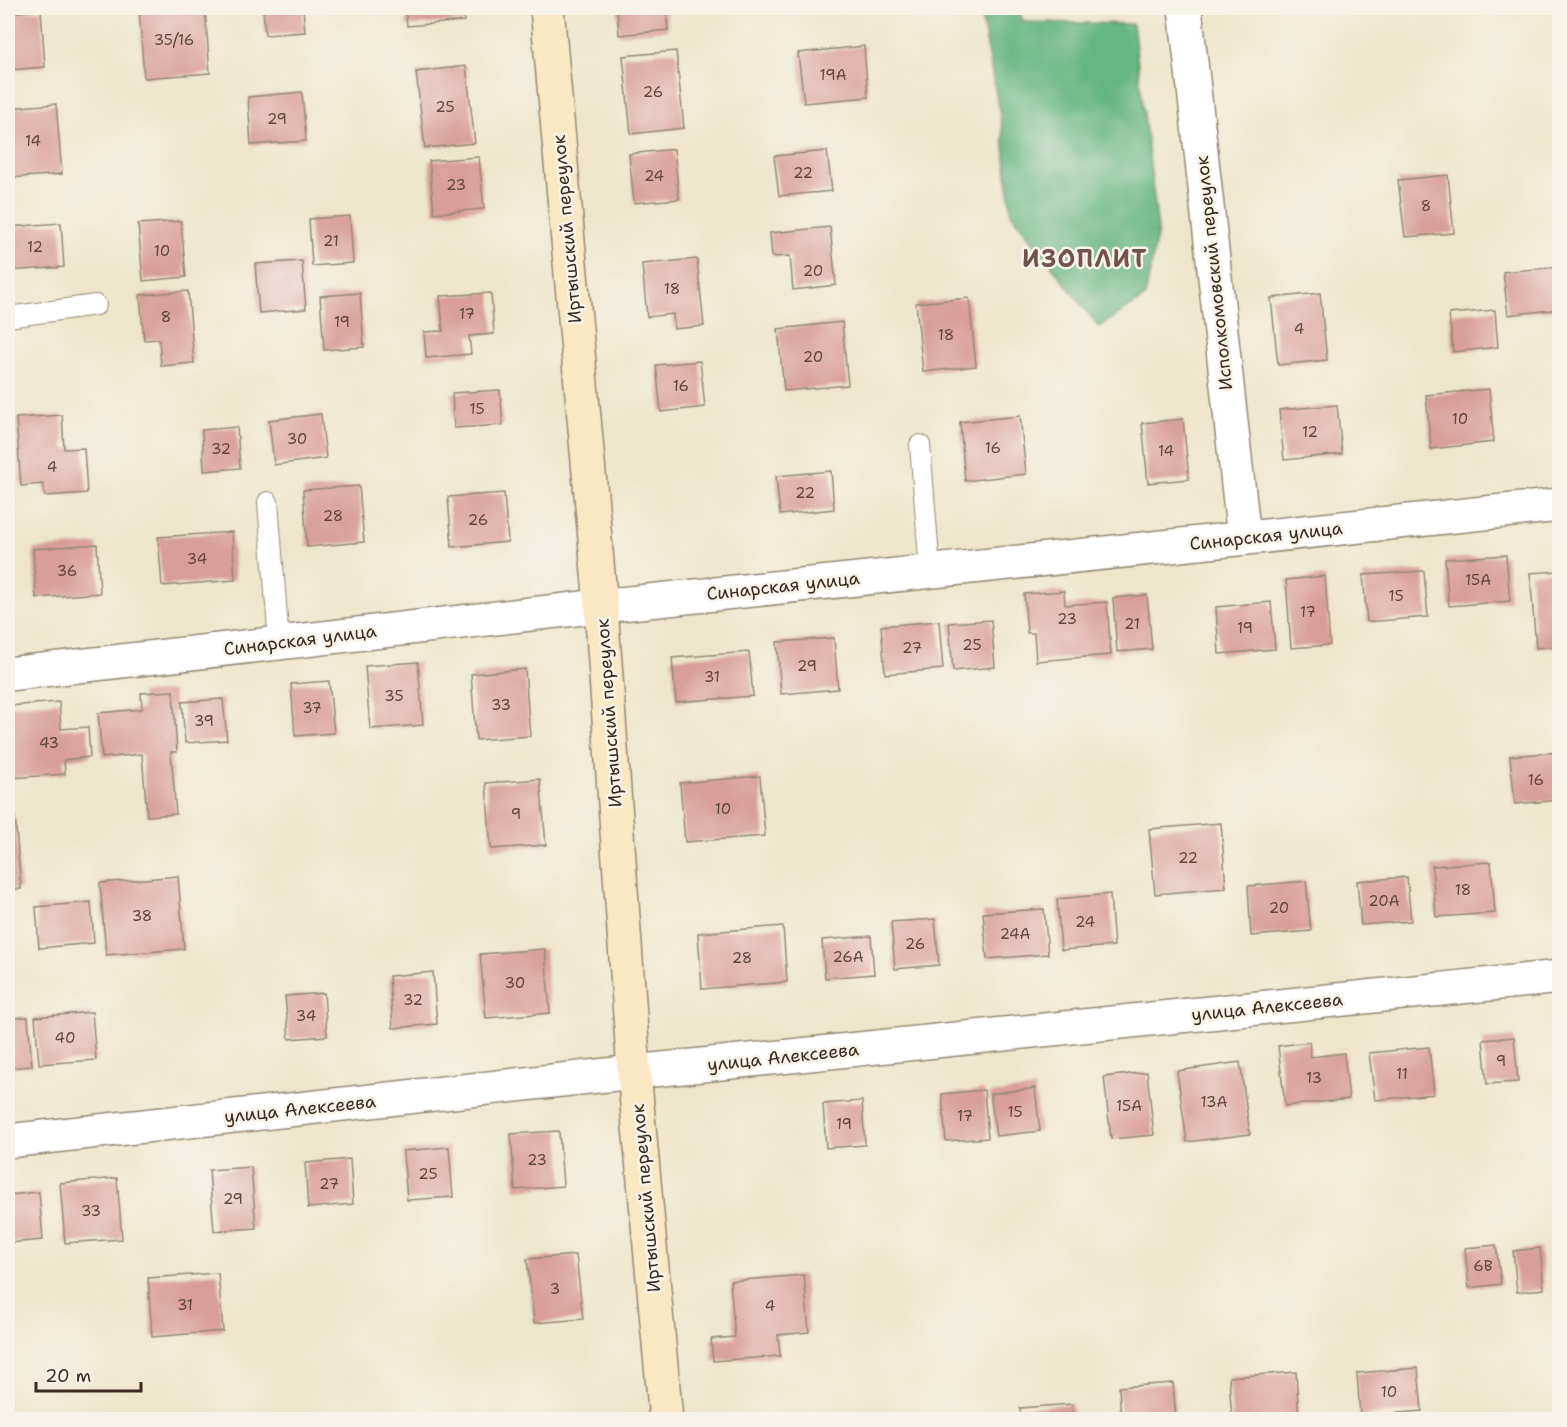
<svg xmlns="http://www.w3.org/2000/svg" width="1567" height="1427" font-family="'Shantell Sans',sans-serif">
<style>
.forest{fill:#66b681;stroke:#507050;stroke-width:1.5}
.building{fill:#d89e97}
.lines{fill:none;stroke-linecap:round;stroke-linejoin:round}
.lane-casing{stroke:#948874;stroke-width:22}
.street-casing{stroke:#948874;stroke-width:36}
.secondary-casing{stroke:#948874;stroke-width:36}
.lane{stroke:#fff;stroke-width:20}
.street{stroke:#fff;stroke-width:33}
.secondary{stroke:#fae7c3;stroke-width:33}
.labels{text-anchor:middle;stroke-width:5;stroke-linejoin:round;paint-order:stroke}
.number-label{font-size:15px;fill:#62473c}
.street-label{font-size:18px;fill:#3b2a1e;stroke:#f7f3e8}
.district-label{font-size:24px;font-weight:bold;letter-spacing:1.5px;fill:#725348;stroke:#f7f3e8}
</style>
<rect width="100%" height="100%" fill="#f7f3e8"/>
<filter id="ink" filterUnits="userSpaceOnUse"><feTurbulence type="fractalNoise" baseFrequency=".0167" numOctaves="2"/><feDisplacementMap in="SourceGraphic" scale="12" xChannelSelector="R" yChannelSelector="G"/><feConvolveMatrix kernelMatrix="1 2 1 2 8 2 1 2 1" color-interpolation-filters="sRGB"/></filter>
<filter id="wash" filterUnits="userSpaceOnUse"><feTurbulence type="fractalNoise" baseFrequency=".008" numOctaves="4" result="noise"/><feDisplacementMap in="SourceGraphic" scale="24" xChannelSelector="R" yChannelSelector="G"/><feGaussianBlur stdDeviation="1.35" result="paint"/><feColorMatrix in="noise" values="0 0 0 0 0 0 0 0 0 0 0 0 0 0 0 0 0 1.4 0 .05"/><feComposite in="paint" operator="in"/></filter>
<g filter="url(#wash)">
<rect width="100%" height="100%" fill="#eee6cb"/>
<path class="forest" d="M974,8h43l7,14 109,2 25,206 -13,67 -46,30 -88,-114 -9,-86 -21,-114z"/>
<g id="blocks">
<g class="building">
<path d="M139,8h66l5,65 -66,5z"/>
<path d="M263,8h40l2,24 -40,3z"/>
<path d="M405,8h58l1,13 -57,5z"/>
<path d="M617,8h49l2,22 -49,5z"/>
<path d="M41,10l4,57 -37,3v-57z"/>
<path d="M864,46l4,51 -64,6 -6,-50z"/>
<path d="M676,51l8,77 -53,6 -8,-78z"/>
<path d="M466,66l9,77 -50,5 -9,-76z"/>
<path d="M302,92l4,49 -55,4 -3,-48z"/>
<path d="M56,104l6,70 -54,4v-70z"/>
<path d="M674,149l5,50 -45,4 -5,-49z"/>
<path d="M827,151l5,40 -53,5 -5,-40z"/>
<path d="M479,157l5,52 -50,4 -5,-52z"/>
<path d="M1448,175l6,58 -49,4 -7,-57z"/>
<path d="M350,216l3,47 -41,3 -3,-47z"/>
<path d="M181,221l5,56 -43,4 -5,-57z"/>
<path d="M61,223l3,44 -56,4v-44z"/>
<path d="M830,227l6,58 -43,5 -3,-34 -18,1 -2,-24z"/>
<path d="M697,259l7,67 -30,3 -1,-15 -26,3 -5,-53z"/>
<path d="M302,261l4,48 -47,4 -4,-49z"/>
<path d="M1560,267v42l-52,6 -5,-43z"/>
<path d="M188,291l6,72 -33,3 -2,-27 -15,1 -4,-45z"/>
<path d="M360,293l4,54 -40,3 -4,-54z"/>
<path d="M491,293l3,41 -25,2 2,18 -45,4 -2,-26 19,-1 -3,-35z"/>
<path d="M1320,293l7,67 -49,5 -7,-67z"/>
<path d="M969,298l7,68 -53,6 -7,-69z"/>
<path d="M1495,310l3,37 -45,5 -4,-38z"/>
<path d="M842,322l6,63 -64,6 -6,-62z"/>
<path d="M700,361l5,46 -44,5 -5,-47z"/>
<path d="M1489,389l5,53 -63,7 -5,-54z"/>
<path d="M500,390l3,35 -49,3 -2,-35z"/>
<path d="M1337,405l5,49 -58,6 -5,-50z"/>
<path d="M321,414l5,44 -52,7 -5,-45z"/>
<path d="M62,415l2,34 20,-1 3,45 -42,3 -2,-12 -22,2 -5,-68z"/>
<path d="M1020,416l6,58 -61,7 -5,-59z"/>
<path d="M1183,419l6,60 -41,4 -6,-60z"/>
<path d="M237,427l3,41 -36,3 -2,-41z"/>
<path d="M831,471l3,38 -54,6 -4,-39z"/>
<path d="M359,486l5,56 -57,5 -4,-57z"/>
<path d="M504,493l4,49 -56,5 -4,-50z"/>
<path d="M232,532l3,48 -73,6 -4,-49z"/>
<path d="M97,544l3,49 -64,5 -3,-49z"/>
<path d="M1506,555l4,46 -61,5 -4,-47z"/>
<path d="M1424,571l4,46 -61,5 -4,-47z"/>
<path d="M1560,571v75l-24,2 -6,-75z"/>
<path d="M1325,576l5,69 -39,3 -5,-68z"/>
<path d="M1064,591l1,14 42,-3 4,53 -75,6 -2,-28h-7l-3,-39z"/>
<path d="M1147,595l5,54 -35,3 -4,-54z"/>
<path d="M1271,602l4,47 -56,5 -3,-47z"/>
<path d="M991,620l4,47 -42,4 -4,-48z"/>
<path d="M939,621l4,48 -58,5 -4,-48z"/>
<path d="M834,638l4,51 -57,5 -4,-52z"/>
<path d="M749,652l4,44 -77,6 -4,-44z"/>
<path d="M418,662l5,63 -53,4 -5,-63z"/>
<path d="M525,669l5,67 -54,4 -5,-66z"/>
<path d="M329,681l5,52 -39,3 -4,-52z"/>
<path d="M173,691l4,61h-6l5,62 -29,2 -5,-62 -40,4 -4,-45 44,-4 -1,-16z"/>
<path d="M223,699l4,41 -42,3 -3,-41z"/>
<path d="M59,702l2,27 27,-2 2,30 -26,3 1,14 -53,4 -4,-72z"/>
<path d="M1559,752l1,48 -45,4 -5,-48z"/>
<path d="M760,776l5,60 -80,6 -5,-59z"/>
<path d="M540,779l6,66 -55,4 -5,-66z"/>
<path d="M15,817l6,72 -13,1v-72z"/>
<path d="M1221,823l5,65 -71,6 -6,-65z"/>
<path d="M1491,862l4,51 -59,4 -4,-51z"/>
<path d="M178,876l6,73 -78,6 -6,-72z"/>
<path d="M1407,877l4,44 -50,4 -4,-44z"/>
<path d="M1306,881l5,50 -60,5 -3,-50z"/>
<path d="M1110,894l4,52 -53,4 -4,-51z"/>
<path d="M91,902l3,41 -55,5 -3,-41z"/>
<path d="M1044,909l4,45 -61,5 -4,-46z"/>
<path d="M935,919l4,46 -44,4 -4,-47z"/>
<path d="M783,926l4,56 -85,7 -4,-56z"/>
<path d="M871,936l3,38 -49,4 -3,-38z"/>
<path d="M545,949l5,64 -64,5 -6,-64z"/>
<path d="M433,972l4,52 -44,4 -4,-52z"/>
<path d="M324,993l3,43 -38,3 -4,-43z"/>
<path d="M92,1012l4,48 -57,4 -4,-47z"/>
<path d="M28,1017l4,49 -24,2v-50z"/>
<path d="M1514,1037l4,45 -31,2 -4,-44z"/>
<path d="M1309,1042l2,15 33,-4 5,46 -64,7 -7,-60z"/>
<path d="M1429,1047l5,47 -59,6 -6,-47z"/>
<path d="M1240,1062l10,72 -63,8 -10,-71z"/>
<path d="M1147,1072l7,63 -43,4 -7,-62z"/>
<path d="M1035,1088l5,43 -44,5 -6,-42z"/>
<path d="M984,1090l4,48 -42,3 -4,-47z"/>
<path d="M862,1101l3,44 -39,3 -3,-44z"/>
<path d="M559,1131l4,55 -48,4 -4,-56z"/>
<path d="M449,1147l4,50 -46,3 -4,-49z"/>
<path d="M350,1159l3,45 -45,4 -3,-45z"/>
<path d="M251,1167l5,61 -42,3 -5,-61z"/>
<path d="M117,1178l5,61 -57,4 -5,-60z"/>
<path d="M39,1192l4,48 -35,3v-48z"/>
<path d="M1496,1245l5,39 -32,4 -4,-40z"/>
<path d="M1540,1248l4,41 -27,3 -4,-41z"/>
<path d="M576,1255l7,64 -49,4 -7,-64z"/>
<path d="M218,1273l5,58 -71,6 -4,-59z"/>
<path d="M804,1275l5,57 -31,3 2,21 -67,5 -2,-22 24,-2 -5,-56z"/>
<path d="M1418,1368l4,43 -62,5 -3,-43z"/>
<path d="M1296,1372l3,48h-67l-3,-43z"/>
<path d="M1173,1383l3,37h-55l-2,-33z"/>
<path d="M1072,1404l1,16h-52l-1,-12z"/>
</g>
</g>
</g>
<g filter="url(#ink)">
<use href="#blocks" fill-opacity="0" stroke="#948874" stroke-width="1.5"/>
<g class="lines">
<defs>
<g id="lane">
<path d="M8,317l88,-12"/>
<path d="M920,445l10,126"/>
<path d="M268,502l11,141"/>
</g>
<g id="street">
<path d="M1185,8l59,530"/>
<path d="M8,674l593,-68 959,-101"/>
<path d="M8,1141l626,-69 926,-95"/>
</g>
<path id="secondary" d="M547,8l54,598 33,466 32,348"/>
</defs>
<use href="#lane" class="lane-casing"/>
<use href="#street" class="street-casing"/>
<use href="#secondary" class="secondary-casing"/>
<use href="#lane" class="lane"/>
<use href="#street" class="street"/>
<use href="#secondary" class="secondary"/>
</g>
</g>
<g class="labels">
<g class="number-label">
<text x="174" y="45">35/16</text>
<text x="833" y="80">19А</text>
<text x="653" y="97">26</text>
<text x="445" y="112">25</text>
<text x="277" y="124">29</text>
<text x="33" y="146">14</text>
<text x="803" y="178">22</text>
<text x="654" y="181">24</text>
<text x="456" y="190">23</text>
<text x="1426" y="211">8</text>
<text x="331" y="246">21</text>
<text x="35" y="252">12</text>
<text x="162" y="256">10</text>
<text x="813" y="276">20</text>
<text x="672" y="294">18</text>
<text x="467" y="319">17</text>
<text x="166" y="322">8</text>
<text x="342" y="327">19</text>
<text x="1299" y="334">4</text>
<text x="946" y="340">18</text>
<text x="813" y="362">20</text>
<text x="681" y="391">16</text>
<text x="477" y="414">15</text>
<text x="1460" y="424">10</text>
<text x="1310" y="437">12</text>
<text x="297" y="444">30</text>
<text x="993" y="453">16</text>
<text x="221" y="454">32</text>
<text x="1166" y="456">14</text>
<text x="52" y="472">4</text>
<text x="805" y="498">22</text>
<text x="333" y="521">28</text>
<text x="478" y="525">26</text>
<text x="197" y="564">34</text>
<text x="67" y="576">36</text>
<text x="1478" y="585">15А</text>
<text x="1396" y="601">15</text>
<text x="1308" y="617">17</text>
<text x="1067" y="624">23</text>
<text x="1132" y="629">21</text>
<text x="1245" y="633">19</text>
<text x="972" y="650">25</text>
<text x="912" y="653">27</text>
<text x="807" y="671">29</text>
<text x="712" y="682">31</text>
<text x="394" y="701">35</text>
<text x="501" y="710">33</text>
<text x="312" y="713">37</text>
<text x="204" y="726">39</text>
<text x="49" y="748">43</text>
<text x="1536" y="785">16</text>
<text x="723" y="814">10</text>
<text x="516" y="819">9</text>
<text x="1188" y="863">22</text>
<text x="1463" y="895">18</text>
<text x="1384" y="906">20А</text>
<text x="1279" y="913">20</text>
<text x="142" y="921">38</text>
<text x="1085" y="927">24</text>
<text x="1015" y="939">24А</text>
<text x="915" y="949">26</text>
<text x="848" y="962">26А</text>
<text x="742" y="963">28</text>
<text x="515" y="988">30</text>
<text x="413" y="1005">32</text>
<text x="306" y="1021">34</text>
<text x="65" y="1043">40</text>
<text x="1501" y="1066">9</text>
<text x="1402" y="1079">11</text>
<text x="1314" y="1083">13</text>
<text x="1214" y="1107">13А</text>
<text x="1129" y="1111">15А</text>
<text x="1015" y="1117">15</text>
<text x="965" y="1121">17</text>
<text x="844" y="1129">19</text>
<text x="537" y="1165">23</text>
<text x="428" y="1179">25</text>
<text x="329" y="1189">27</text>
<text x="233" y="1204">29</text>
<text x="91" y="1216">33</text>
<text x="1483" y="1271">6В</text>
<text x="555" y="1294">3</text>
<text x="185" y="1310">31</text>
<text x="770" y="1311">4</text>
<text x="1389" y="1397">10</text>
</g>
<g class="street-label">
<text transform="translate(567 229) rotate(-95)" y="6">Иртышский переулок</text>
<text transform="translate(1214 273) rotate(-96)" y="6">Исполкомовский переулок</text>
<text transform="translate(1266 536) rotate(-6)" y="6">Синарская улица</text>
<text transform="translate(783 586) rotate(-6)" y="6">Синарская улица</text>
<text transform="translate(300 640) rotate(-7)" y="6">Синарская улица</text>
<text transform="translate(609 713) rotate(-94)" y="6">Иртышский переулок</text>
<text transform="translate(1267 1007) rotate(-6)" y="6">улица Алексеева</text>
<text transform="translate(783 1057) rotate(-6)" y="6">улица Алексеева</text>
<text transform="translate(300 1109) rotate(-6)" y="6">улица Алексеева</text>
<text transform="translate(646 1198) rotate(-95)" y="6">Иртышский переулок</text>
</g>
<g class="district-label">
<text x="1085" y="267">ИЗОПЛИТ</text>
</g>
</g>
<rect width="1567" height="1427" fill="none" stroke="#f7f3e8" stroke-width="30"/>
<path d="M36 1382v9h105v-9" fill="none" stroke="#3b2a1e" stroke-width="3"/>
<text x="45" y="1382" font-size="18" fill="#3b2a1e" stroke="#f7f3e8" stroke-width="4.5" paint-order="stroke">20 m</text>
</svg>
